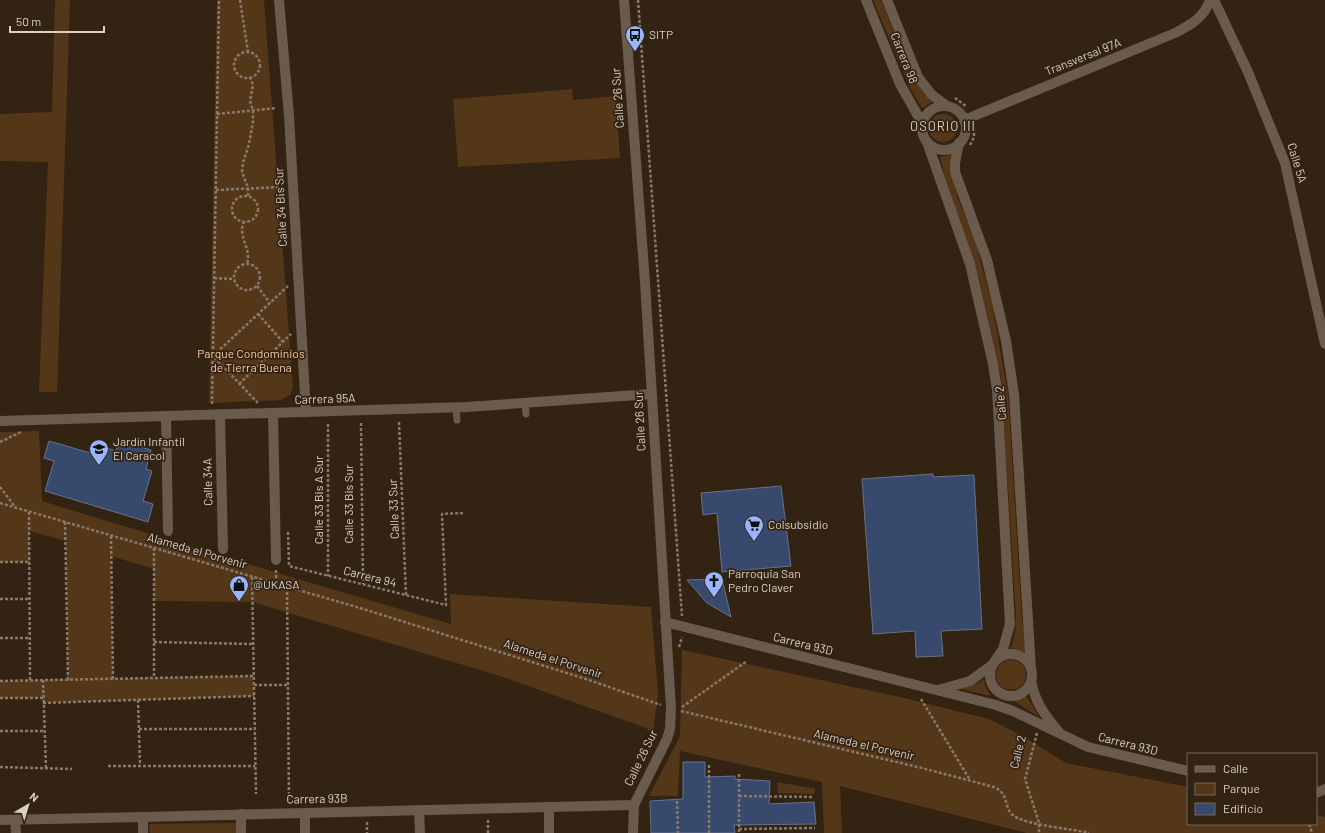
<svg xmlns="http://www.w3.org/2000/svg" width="1325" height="833" font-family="Barlow,sans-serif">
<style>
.green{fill:#543718}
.building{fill:#38496e;stroke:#687288}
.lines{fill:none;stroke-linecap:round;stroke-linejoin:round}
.path{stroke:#877a6d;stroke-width:2.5;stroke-dasharray:3 2;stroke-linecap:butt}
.service{stroke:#6a5b4c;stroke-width:7}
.minor{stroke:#6a5b4c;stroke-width:10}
.tertiary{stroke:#6a5b4c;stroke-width:10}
.labels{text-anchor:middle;stroke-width:3.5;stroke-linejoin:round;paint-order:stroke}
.poi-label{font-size:12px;fill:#dad0c6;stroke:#322313;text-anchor:start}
.street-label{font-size:12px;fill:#dad0c6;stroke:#322313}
.park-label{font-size:12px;fill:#fbcea1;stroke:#322313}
.neighbourhood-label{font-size:13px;letter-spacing:1px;fill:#dad0c6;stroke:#322313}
</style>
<rect width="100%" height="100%" fill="#322313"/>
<g class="green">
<path d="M55,0h15l-13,392h-18l9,-230 -48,-1v-47l52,-2z"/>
<path d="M217,0h47l29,387 -3,8 -9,5 -72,3z"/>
<path d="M873,0h8c15,35 25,74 51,102l-10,6 -13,-22z"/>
<path d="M572,89l1,11 43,-4 4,62 -162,9 -5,-68z"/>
<circle cx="943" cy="128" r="14"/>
<path d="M952,154v17l5,25 18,44 17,64 16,90 14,226 4,33 -15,-5 4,-15 1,-15 -15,-241 -24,-106 -32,-92 -5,-22z"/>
<path d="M39,431l3,70 242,74 167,49 -1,-30 201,13 7,86 -5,41 -7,-6 -146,-52 -248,-74 -98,-1v-32l-43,-13 2,123 140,-3 1,20 -211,7v-5h-43v-17l68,-2 -2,-138 -37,-10 1,31h-30v-130z"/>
<path d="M682,650l222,48 85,21 30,15 47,29 122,24v37h128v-9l9,2v16h-298l-187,-47 2,47h-18l-2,-51 -142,-31 -2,45h-29l31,-60z"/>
<circle cx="1011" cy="675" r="15"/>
<path d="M984,679l1,7 6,10 -31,-7 18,-6z"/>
<path d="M1026,695l13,22 -25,-16z"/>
<path d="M777,782l38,7 -1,5 -36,-1z"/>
<path d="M236,823v10h-86l-1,-9z"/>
</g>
<g class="building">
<path d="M119,440l32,10 -5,19 6,2 -9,30 10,3 -5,18 -103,-31 9,-30 -10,-3 5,-17 55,16 3,-9 9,3z"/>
<path d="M933,474v3l41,-2 8,154 -41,2 2,25 -27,1 -1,-26 -42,3 -11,-155z"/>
<path d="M781,486l10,80 -69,6 -5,-59 -14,2 -2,-22z"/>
<path d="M722,579l9,38 -24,-14 -20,-23z"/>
<path d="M683,762h22v15l30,-1v3l35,2 -1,23 45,-2 2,22 -82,1 1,8h-84l-1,-32 33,-2z"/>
</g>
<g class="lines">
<g class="path">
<path d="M240,0l8,52"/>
<path d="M638,0l44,616"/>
<circle cx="247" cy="65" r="13"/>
<path d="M955,98l12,9"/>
<path d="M217,114l59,-6"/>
<path d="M970,145l4,-8v-10"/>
<path d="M216,190l66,-3"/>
<path d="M248,196v-8l-6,-16 1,-9 6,-19 4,-22v-12l-3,-9 3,-16 -3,-8"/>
<circle cx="245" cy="209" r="13"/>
<path d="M244,221c-7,16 8,27 3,43"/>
<circle cx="247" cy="277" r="13"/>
<path d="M214,278l20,1"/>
<path d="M257,286l13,17"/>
<path d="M258,314l25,28"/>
<path d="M239,384l52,-50"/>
<path d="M258,403l-45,-47 75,-70"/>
<path d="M212,404l7,-404"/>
<path d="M399,422l7,173"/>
<path d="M361,423l2,161"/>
<path d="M328,424v152"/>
<path d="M0,442l21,-10"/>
<path d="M0,487l16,21"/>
<path d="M0,503l360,105 226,71 75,26"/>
<path d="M29,512l1,168"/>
<path d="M65,522l3,158"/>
<path d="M288,532l1,34 157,39 -4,-91 21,-1"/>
<path d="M111,536l2,143"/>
<path d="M169,541v12"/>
<path d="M154,548v130"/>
<path d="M0,562h30"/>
<path d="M276,570v14"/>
<path d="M252,577l4,217"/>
<path d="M287,587l2,215"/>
<path d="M0,599h29"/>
<path d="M0,638h30"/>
<path d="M154,642l99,2"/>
<path d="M679,647l3,-10"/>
<path d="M43,680l3,88"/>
<path d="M0,681l253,-5"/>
<path d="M254,685h35"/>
<path d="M0,698h43"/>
<path d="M921,699l49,81"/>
<path d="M138,700l2,65"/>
<path d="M43,703l211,-7"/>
<path d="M682,707l65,-46"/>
<path d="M681,711l241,57 72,19c16,7 9,21 20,29 16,10 55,12 75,17"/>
<path d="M139,729h116"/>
<path d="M0,731h44"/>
<path d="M1037,733l-12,46 14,44v10"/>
<path d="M108,766h147"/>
<path d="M0,767l72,2"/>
<path d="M739,774v59"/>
<path d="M739,796l75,1"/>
<path d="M677,801l1,32"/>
<path d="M488,820v13"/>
<path d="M367,822v11"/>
<path d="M1309,824l3,9"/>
<path d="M739,829l76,-1"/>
<path d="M709,833v-70"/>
</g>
<g class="service">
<path d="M525,402l1,12"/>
<path d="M456,407l1,13"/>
</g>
<g class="minor">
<path d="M279,0l10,116 17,296"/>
<path d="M866,0l34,84 22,39"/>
<path d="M887,0l31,77 14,18 15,11"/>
<path d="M1214,0l34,72 37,91 40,181"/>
<circle cx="944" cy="128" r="22"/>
<path d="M964,120l211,-87c15,-8 29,-15 35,-33"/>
<path d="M927,142l43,122 23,100 4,26 13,234 -7,25 -8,12"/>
<path d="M959,143l-4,20v9l32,88 19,81 8,53 17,275"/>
<path d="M273,413l3,147"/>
<path d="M220,415l3,134"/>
<path d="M166,416l2,115"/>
<path d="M0,421l467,-14 184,-13"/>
<path d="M665,622l331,83 17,6 75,36 100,24"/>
<circle cx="1011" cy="675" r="21"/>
<path d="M1031,681c4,21 14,35 28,51"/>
<path d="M938,690l32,-9 22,-16"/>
<path d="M1316,793l9,-4"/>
<path d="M549,807v26"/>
<path d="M419,810l1,23"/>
<path d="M241,814v19"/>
<path d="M0,820l143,-3"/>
<path d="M15,820l1,13"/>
<path d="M305,833v-20"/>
</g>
<g class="tertiary">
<path d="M624,0l21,282 26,426 -1,21 -3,10 -33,66 -1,28"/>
<path d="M143,833v-16l491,-12"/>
</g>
</g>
<defs>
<symbol id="bus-pin" viewBox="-11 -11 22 30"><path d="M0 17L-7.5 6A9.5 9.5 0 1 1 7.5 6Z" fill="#97b6fd" stroke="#322313"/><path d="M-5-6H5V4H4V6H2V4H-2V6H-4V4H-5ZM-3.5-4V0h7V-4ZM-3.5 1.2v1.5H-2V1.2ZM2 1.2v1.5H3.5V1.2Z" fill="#111"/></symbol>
<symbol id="school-pin" viewBox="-11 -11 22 30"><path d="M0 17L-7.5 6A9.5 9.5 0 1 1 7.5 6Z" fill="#97b6fd" stroke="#322313"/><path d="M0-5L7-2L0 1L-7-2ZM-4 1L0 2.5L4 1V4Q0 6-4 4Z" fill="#111"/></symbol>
<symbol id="supermarket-pin" viewBox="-11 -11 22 30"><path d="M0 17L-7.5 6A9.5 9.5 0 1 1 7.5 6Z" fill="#97b6fd" stroke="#322313"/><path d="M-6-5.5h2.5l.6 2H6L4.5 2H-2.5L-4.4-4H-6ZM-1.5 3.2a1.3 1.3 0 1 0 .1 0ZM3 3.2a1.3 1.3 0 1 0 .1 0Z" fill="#111"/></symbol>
<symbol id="church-pin" viewBox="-11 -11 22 30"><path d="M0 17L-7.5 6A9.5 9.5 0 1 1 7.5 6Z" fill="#97b6fd" stroke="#322313"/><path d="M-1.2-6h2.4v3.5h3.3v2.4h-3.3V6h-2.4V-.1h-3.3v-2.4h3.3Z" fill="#111"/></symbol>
<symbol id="shop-pin" viewBox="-11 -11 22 30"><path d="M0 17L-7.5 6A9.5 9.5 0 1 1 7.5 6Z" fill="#97b6fd" stroke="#322313"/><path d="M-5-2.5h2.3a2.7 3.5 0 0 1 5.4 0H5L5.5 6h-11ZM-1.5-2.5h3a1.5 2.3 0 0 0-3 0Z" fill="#111"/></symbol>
</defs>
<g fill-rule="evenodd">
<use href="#bus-pin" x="624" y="24" width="22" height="30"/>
<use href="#school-pin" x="88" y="438" width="22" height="30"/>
<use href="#supermarket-pin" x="743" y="514" width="22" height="30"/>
<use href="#church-pin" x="703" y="570" width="22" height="30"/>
<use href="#shop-pin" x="228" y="574" width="22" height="30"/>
</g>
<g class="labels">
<g class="poi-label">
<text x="649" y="39">SITP</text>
<text x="113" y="446">Jardín Infantil<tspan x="113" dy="14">El Caracol</tspan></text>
<text x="768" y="529">Colsubsidio</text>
<text x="728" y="578">Parroquia San<tspan x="728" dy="14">Pedro Claver</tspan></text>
<text x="253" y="589">@UKASA</text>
</g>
<g class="street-label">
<text transform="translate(1083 57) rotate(-22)" y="4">Transversal 97A</text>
<text transform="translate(904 58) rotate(68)" y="4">Carrera 98</text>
<text transform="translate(618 98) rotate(-94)" y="4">Calle 26 Sur</text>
<text transform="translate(1297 163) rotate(73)" y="4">Calle 5A</text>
<text transform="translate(281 207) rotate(-93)" y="4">Calle 34 Bis Sur</text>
<text transform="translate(325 399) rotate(-2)" y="4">Carrera 95A</text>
<text transform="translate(1001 403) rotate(-95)" y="4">Calle 2</text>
<text transform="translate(640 421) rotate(-93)" y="4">Calle 26 Sur</text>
<text transform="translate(208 482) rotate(-91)" y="4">Calle 34A</text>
<text transform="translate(319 500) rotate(-90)" y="4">Calle 33 Bis A Sur</text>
<text transform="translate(349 504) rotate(-90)" y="4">Calle 33 Bis Sur</text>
<text transform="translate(394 509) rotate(-92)" y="4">Calle 33 Sur</text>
<text transform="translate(197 551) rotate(16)" y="4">Alameda el Porvenir</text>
<text transform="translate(370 577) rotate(14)" y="4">Carrera 94</text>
<text transform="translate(803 644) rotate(14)" y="4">Carrera 93D</text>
<text transform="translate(553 659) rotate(18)" y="4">Alameda el Porvenir</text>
<text transform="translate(1128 744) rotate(14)" y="4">Carrera 93D</text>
<text transform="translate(864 745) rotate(13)" y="4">Alameda el Porvenir</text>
<text transform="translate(1018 752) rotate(-76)" y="4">Calle 2</text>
<text transform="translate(641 758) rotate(-64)" y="4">Calle 26 Sur</text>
<text transform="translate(317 799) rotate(-1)" y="4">Carrera 93B</text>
</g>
<g class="park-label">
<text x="251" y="358">Parque Condominios<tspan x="251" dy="14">de Tierra Buena</tspan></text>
</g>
<g class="neighbourhood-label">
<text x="943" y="131">OSORIO III</text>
</g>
</g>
<rect x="1187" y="753" width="130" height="72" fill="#322313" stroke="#75685b"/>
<rect x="1195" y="766" width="20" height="6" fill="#6a5b4c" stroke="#75685b"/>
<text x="1223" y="773" font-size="12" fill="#dad0c6">Calle</text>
<rect x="1195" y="783" width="20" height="12" fill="#543718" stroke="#75685b"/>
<text x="1223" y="793" font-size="12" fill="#dad0c6">Parque</text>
<rect x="1195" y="803" width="20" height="12" fill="#38496e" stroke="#75685b"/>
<text x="1223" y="813" font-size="12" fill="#dad0c6">Edificio</text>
<g transform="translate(28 805) rotate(38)" stroke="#322313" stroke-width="3" paint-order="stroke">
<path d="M0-3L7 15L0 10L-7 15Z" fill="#dad0c6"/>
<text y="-6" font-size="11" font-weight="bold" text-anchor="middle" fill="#dad0c6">N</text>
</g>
<path d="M10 26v6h94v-6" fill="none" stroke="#dad0c6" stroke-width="2"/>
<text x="16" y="26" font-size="12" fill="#dad0c6" stroke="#322313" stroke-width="3" paint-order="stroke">50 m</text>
</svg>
